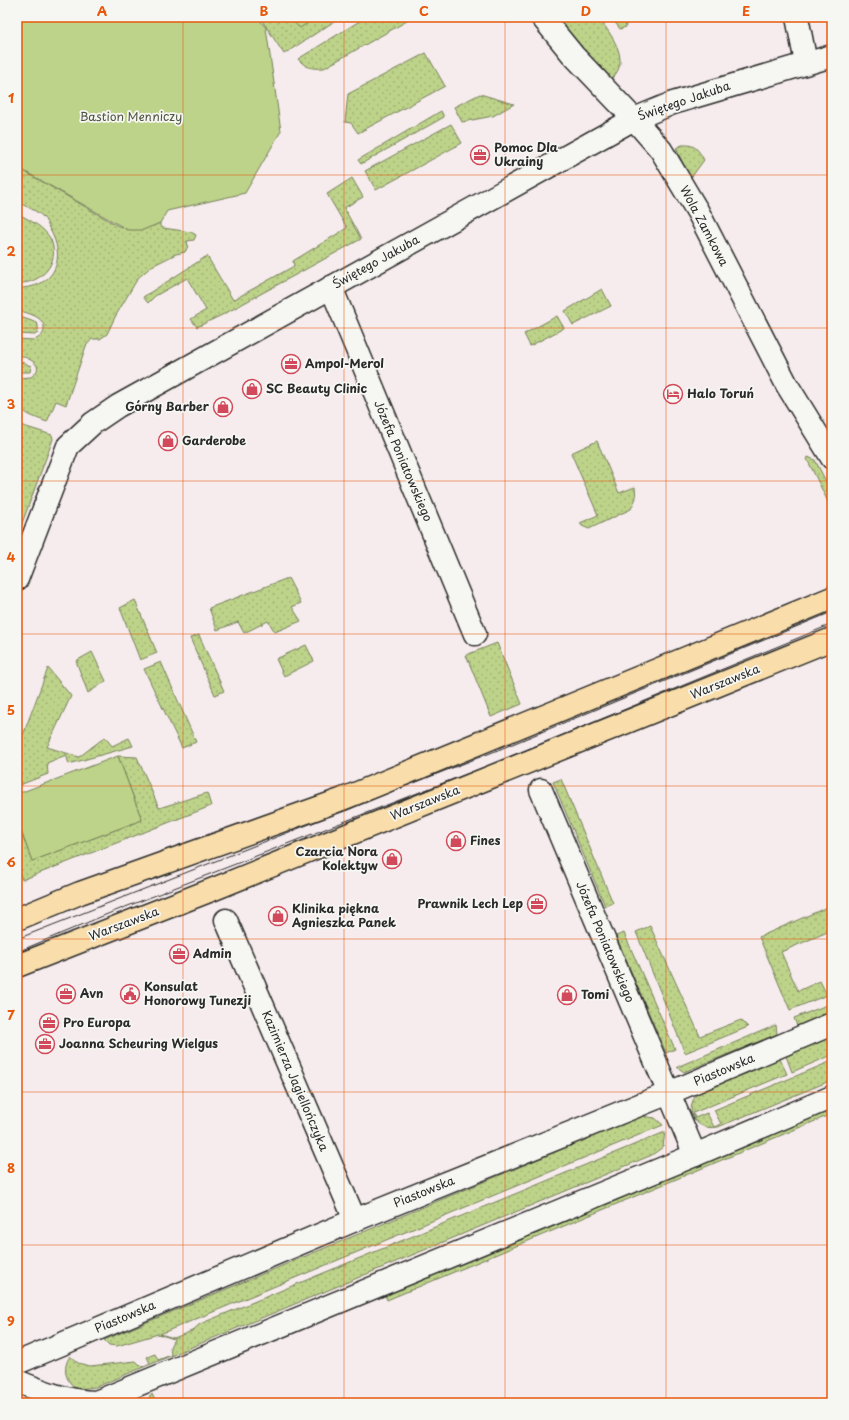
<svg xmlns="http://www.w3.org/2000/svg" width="849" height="1420" font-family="'Playpen Sans',sans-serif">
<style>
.grass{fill:url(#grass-dots);stroke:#747f5a}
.park{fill:#bdd389;stroke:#747f5a}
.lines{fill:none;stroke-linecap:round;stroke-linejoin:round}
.street-casing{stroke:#2b2b2b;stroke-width:25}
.primary-casing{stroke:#2b2b2b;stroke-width:25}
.street{stroke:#f6f6f2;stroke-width:22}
.primary{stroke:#f9deab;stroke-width:22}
.tram{stroke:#2b2b2b;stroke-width:1}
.grid{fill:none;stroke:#e8590c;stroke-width:1;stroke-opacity:0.55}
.labels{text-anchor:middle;stroke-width:3.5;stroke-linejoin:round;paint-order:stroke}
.street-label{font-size:12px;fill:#2b2b2b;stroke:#f6f6f2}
.park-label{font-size:12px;fill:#505542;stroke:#f6f6f2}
.poi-label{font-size:12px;font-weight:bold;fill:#2b2b2b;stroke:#f6f6f2;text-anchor:start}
.neatline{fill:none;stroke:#e8590c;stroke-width:1.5}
.grid-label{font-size:13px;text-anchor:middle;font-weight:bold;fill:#e8590c}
</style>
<defs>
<pattern id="grass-dots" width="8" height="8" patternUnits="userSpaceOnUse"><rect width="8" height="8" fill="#bdd389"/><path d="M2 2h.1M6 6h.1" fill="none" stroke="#a3b576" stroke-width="1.8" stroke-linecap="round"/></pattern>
</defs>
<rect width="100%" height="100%" fill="#f7eced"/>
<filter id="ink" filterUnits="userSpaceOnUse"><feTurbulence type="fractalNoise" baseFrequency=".025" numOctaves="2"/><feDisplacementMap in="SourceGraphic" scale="8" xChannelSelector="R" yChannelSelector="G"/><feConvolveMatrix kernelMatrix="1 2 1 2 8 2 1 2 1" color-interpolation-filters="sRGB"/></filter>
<g filter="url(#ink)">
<g class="grass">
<path d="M263,17h78l-57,37 -23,-35z"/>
<path d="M366,17h39l2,4 -83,47c-12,1 -18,0 -26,-9z"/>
<path d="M555,17h43c12,16 34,43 14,61 -22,-18 -39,-39 -57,-61z"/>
<path d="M611,17h20l-6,2 1,8 -6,2z"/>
<path d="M426,53l19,33 -87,47 -7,-10 -6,-1 3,-28z"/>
<path d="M480,94l34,10 -21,12 -31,6 -8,-15z"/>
<path d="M441,111l3,6 -83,47 -3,-4z"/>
<path d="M451,124l11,19 -86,47 -11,-19z"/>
<path d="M682,145c13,-1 16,4 22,15l-14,19 -14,-31z"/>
<path d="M17,167l101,59 24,4 18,-7v3l3,2 28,4 5,3 -2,5 -7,1 1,5 -3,6 -9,2 -24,12 -14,12 -23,39 -8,17 -7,5h-8l-6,7 -20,59 -10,-4 -9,21c-30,-11 -30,-12 -30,-44l14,-1c17,-12 -4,-19 -14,-23v-15l17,1c5,-2 10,-5 10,-11 1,-13 -18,-16 -27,-19v-22c37,1 51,-29 32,-60 -1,-3 -3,-8 -6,-11 -5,-6 -18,-11 -26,-15z"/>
<path d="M352,178l11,19 -19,11 17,31 -137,75 -27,13 -6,-8 15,-9 -19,-32 -32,18 -7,7 -5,-6 64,-41 26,44 61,-34 -1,-5 54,-33 -20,-34z"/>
<path d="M17,213c12,7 28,14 34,27 10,23 -11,45 -34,43z"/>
<path d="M602,289l9,17 -38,19 -8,-14z"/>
<path d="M17,316l18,6 3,3v7l-3,3 -18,-1z"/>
<path d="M557,316l7,12 -34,18 -6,-12z"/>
<path d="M17,360l14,6 -1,6h-13z"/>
<path d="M17,424l35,11 1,4 -36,98z"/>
<path d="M597,441l22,52 16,-6 1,11 -5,11 -42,20 -7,-3 -2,-3 18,-8 -27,-62z"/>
<path d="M808,457l7,3 17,33v17l-25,-51z"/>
<path d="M288,578l13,25 -9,4 9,14 -26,11 -7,-11 -24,12 -6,-11 -21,8 -8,-22z"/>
<path d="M135,600l22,53 -17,7 -20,-52z"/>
<path d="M199,635l25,56 -9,4 -25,-57z"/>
<path d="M497,643l25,61 -31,13 -25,-62z"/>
<path d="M306,645l8,16 -30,15 -8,-17z"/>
<path d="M92,652l14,29 -18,12 -12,-32z"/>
<path d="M161,662l35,80 -14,6 -38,-79z"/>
<path d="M48,668l23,28 -24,51 32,10 26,-20 7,9 17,-8 4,8 -64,18 -3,-9 -19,8 1,11 -31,12v-35z"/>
<path d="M118,756l19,1 22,51 48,-15 4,13 -189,74 -5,-15v-45l15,41 110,-41z"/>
<path d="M561,779l52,124 -8,3 -52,-124z"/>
<path d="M832,905v25l-51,22 17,39 22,-10 7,14 -37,15 -31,-73z"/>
<path d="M650,926l50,110 41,-16 7,7 -63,26 -49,-121z"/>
<path d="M624,933l51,116 -9,4 -50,-117z"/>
<path d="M832,1003v8l-35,15 -3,-8z"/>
<path d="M776,1025l1,9 -93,38 -7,-5z"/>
<path d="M832,1035v20l-40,17 -6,-16 -6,3 7,15 -94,39 2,5 12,-5 7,14 7,-3 -7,-14 118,-49v19l-114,47c-26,5 -36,-21 -17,-37z"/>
<path d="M832,1108v6l-445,186 -2,-5z"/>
<path d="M642,1116l13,2 8,7 -503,209 14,4 18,-7 8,-7 465,-192 -2,15 -11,8 -556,232 -19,2c-12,-8 -15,-21 -7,-33l8,7 12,3 46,-5 6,6 8,-4 -3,-6 8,-3 3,6 13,-5 -1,-8 4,-8 -16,-5 -41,12 -8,-1 -5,-5z"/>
<path d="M152,1394l4,9h-11z"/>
</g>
<g class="park">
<path d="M24,17h233l9,11 15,103 -36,62 -78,18 -7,12 -17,7h-15l-111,-63v-134z"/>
<path d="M288,17h29l-17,11z"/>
<path d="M118,756l24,64 -110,41 -15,-41v-26z"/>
</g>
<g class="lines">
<defs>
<g id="street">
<path d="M542,17l31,38 61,64 27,31 37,62 89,173 45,73"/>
<path d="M797,17l9,46"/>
<path d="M331,287l144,347"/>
<path d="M17,579l51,-133 25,-23 25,-17 516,-287 39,-16 159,-47"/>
<path d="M541,790l154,365"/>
<path d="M226,920l129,300"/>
<path d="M17,1363l338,-143 314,-127 163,-69"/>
<path d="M17,1381c26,11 50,20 79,21l599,-247 137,-58"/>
</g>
<g id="primary">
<path d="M17,919l63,-26 263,-94 489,-201"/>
<path d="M17,966l197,-77 618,-250"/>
</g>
</defs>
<use href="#street" class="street-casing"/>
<use href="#primary" class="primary-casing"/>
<use href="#street" class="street"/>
<use href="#primary" class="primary"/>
<g class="tram">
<path d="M17,939l481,-189 334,-138"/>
<path d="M17,952l93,-39 392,-153 330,-136"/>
</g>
</g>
</g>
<path class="grid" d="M183,17v1386M344,17v1386M505,17v1386M666,17v1386M17,175h815M17,328h815M17,481h815M17,634h815M17,786h815M17,939h815M17,1092h815M17,1245h815"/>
<defs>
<symbol id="office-ring" viewBox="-11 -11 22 22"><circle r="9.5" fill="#f6f6f2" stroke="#d1495b" stroke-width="1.5"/><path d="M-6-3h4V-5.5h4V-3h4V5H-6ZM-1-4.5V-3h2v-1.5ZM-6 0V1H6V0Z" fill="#d1495b"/></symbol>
<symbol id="shop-ring" viewBox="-11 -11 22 22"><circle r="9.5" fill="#f6f6f2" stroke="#d1495b" stroke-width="1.5"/><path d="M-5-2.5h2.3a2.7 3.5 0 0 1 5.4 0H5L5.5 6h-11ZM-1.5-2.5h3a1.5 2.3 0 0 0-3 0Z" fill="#d1495b"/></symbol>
<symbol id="hotel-ring" viewBox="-11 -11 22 22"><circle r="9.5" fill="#f6f6f2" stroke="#d1495b" stroke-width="1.5"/><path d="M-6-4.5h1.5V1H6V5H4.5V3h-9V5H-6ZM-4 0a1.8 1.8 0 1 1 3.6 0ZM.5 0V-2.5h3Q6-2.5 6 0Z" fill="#d1495b"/></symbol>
<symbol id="civic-ring" viewBox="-11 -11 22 22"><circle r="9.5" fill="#f6f6f2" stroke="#d1495b" stroke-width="1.5"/><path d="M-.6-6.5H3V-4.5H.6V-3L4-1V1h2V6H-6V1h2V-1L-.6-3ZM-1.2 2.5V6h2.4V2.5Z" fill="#d1495b"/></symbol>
</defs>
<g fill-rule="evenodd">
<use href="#office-ring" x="469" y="144" width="22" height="22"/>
<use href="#office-ring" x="280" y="353" width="22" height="22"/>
<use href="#shop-ring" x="241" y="378" width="22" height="22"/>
<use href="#hotel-ring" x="662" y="383" width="22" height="22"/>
<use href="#shop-ring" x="212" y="396" width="22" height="22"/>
<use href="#shop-ring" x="157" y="430" width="22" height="22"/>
<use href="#shop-ring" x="445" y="830" width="22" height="22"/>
<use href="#shop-ring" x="381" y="848" width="22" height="22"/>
<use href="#office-ring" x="526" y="893" width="22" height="22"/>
<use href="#shop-ring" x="267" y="905" width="22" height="22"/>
<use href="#office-ring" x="168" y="943" width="22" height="22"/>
<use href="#office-ring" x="55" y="983" width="22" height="22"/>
<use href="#civic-ring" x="119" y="983" width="22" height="22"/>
<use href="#shop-ring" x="556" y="984" width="22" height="22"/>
<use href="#office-ring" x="38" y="1012" width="22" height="22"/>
<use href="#office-ring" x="34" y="1033" width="22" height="22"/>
</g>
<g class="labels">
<g class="street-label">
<text transform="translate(684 101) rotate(-19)" y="4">Świętego Jakuba</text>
<text transform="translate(704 226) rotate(62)" y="4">Wola Zamkowa</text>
<text transform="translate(376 262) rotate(-29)" y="4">Świętego Jakuba</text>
<text transform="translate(403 461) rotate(67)" y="4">Józefa Poniatowskiego</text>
<text transform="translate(725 682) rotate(-22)" y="4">Warszawska</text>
<text transform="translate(425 803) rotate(-22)" y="4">Warszawska</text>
<text transform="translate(124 924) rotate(-21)" y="4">Warszawska</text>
<text transform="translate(605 942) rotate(67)" y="4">Józefa Poniatowskiego</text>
<text transform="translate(724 1070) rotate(-23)" y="4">Piastowska</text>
<text transform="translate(295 1081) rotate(67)" y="4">Kazimierza Jagiellończyka</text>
<text transform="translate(424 1192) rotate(-22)" y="4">Piastowska</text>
<text transform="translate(125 1317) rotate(-23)" y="4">Piastowska</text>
</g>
<g class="park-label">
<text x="131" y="121">Bastion Menniczy</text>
</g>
<g class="poi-label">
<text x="494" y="152">Pomoc Dla<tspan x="494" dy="14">Ukrainy</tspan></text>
<text x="305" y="368">Ampol-Merol</text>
<text x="266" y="393">SC Beauty Clinic</text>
<text x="687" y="398">Halo Toruń</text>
<text x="209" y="411" text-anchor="end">Górny Barber</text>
<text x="182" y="445">Garderobe</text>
<text x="470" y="845">Fines</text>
<text x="378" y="856" text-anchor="end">Czarcia Nora<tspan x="378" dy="14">Kolektyw</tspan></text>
<text x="523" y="908" text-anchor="end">Prawnik Lech Lep</text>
<text x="292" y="913">Klinika piękna<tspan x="292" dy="14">Agnieszka Panek</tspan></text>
<text x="193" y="958">Admin</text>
<text x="144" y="991">Konsulat<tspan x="144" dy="14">Honorowy Tunezji</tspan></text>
<text x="80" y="998">Avn</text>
<text x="581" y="999">Tomi</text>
<text x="63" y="1027">Pro Europa</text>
<text x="59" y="1048">Joanna Scheuring Wielgus</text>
</g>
</g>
<rect width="849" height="1420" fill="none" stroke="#f6f6f2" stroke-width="44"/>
<rect x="22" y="22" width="805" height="1376" class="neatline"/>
<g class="grid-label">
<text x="102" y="16">A</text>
<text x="264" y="16">B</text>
<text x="424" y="16">C</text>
<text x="586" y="16">D</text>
<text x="746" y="16">E</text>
<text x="11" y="103">1</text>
<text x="11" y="256">2</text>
<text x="11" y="409">3</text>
<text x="11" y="562">4</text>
<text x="11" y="715">5</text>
<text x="11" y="867">6</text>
<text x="11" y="1020">7</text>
<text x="11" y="1173">8</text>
<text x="11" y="1326">9</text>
</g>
</svg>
